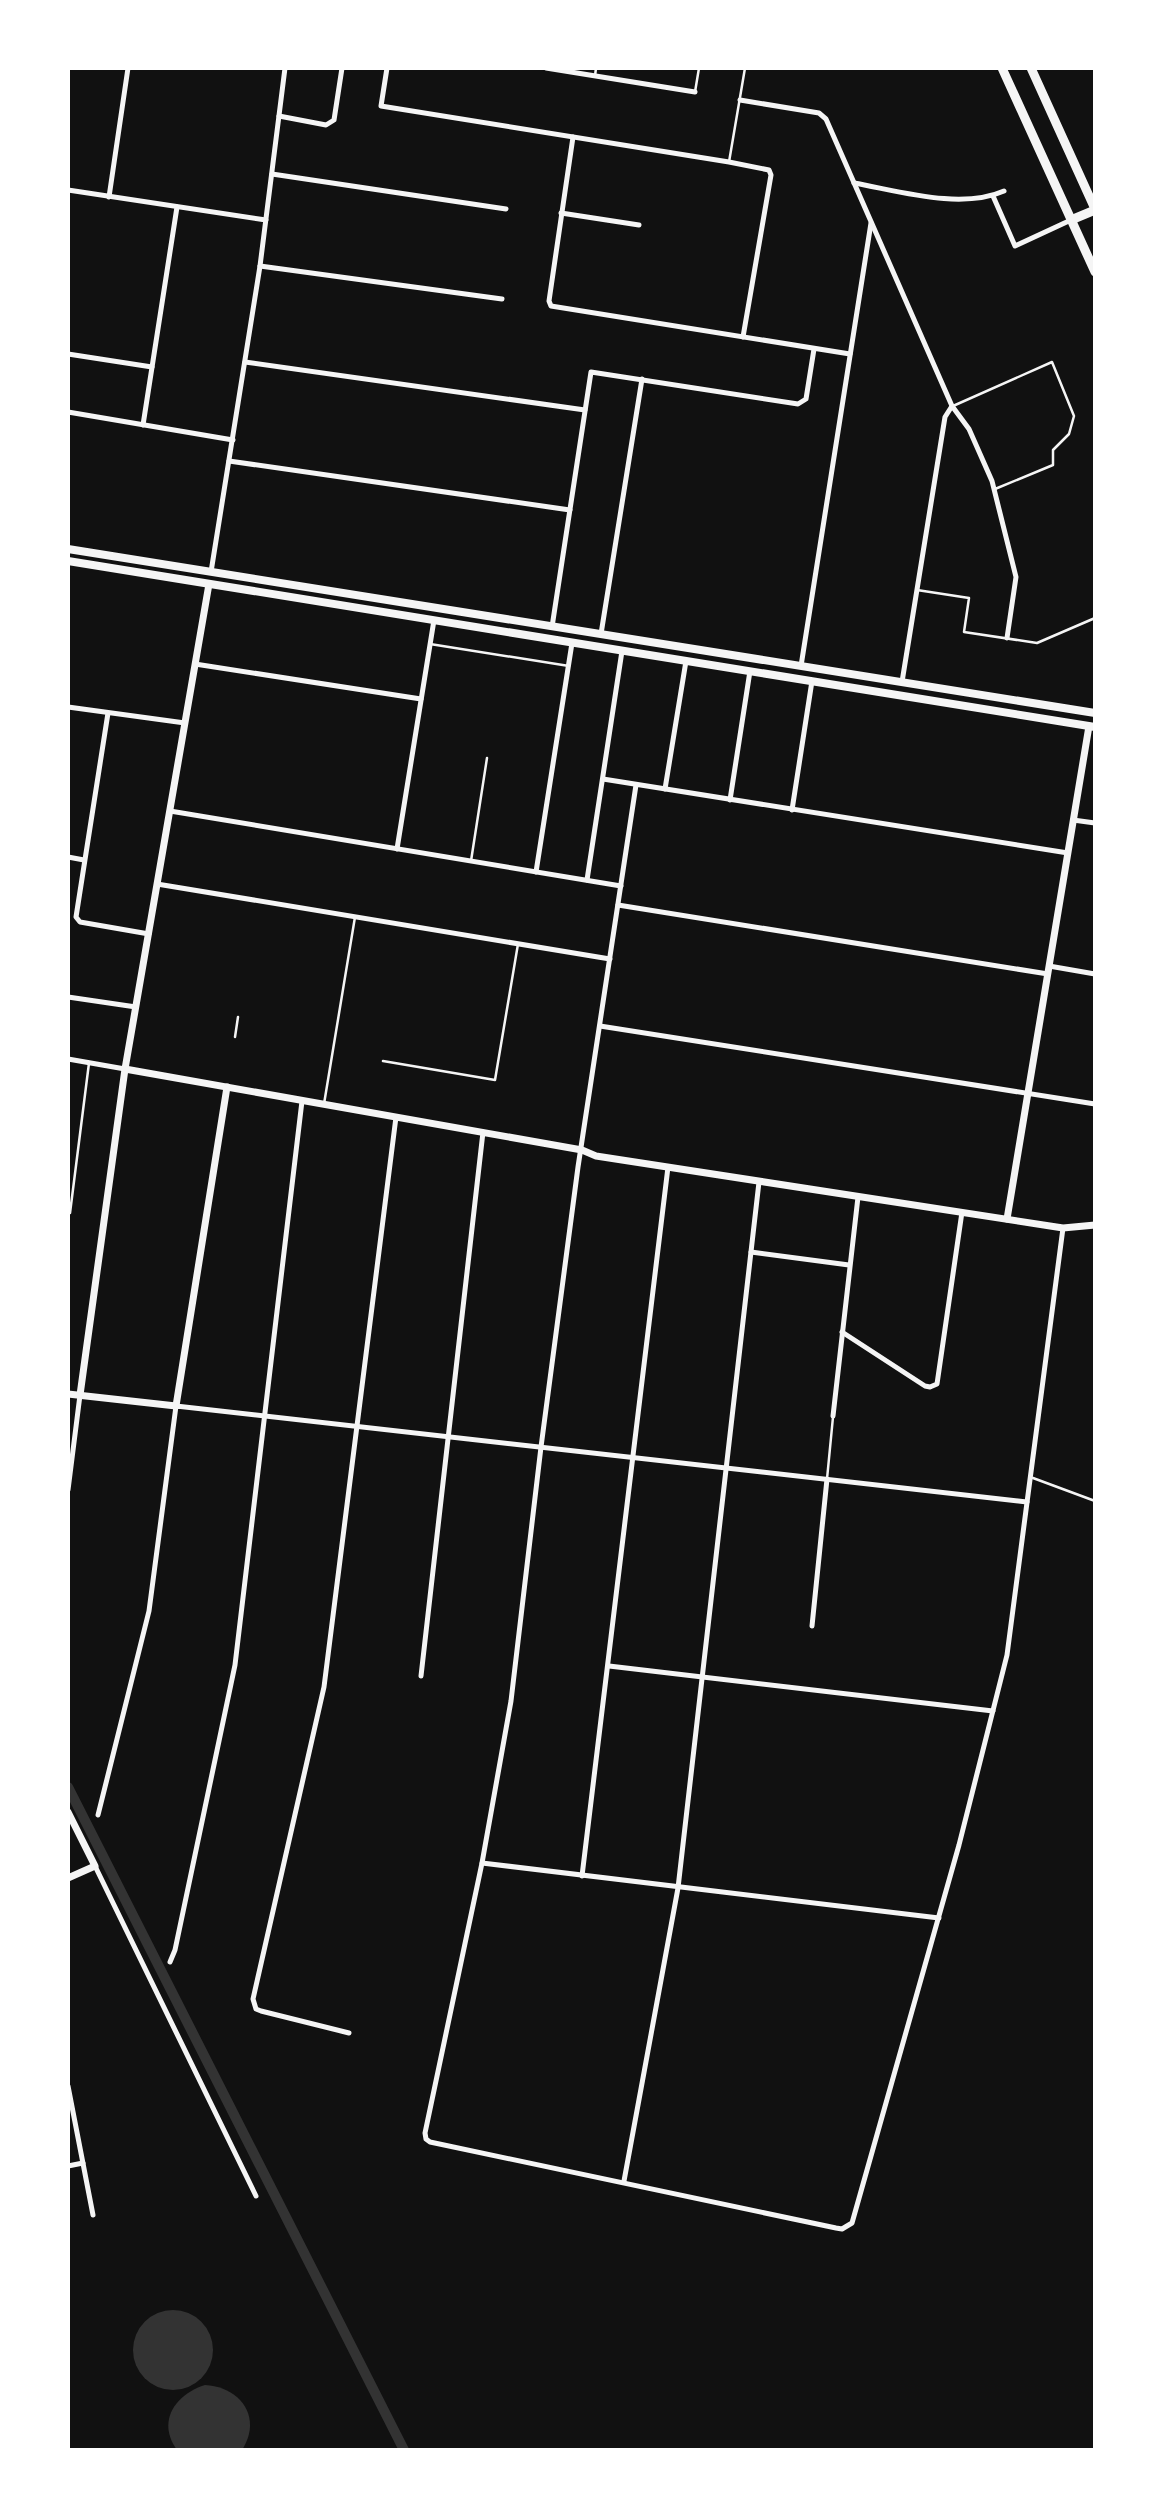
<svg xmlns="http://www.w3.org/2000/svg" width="1163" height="2518" font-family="'Sofia Sans Condensed',sans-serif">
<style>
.water{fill:#333}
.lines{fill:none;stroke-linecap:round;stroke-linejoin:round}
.canal{stroke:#333;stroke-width:10}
.service{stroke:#f5f5f5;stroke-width:2.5}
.minor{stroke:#f5f5f5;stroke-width:5}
.tertiary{stroke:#f5f5f5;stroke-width:7}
.secondary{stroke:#f5f5f5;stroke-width:8}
.primary{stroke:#f5f5f5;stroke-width:9}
</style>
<rect width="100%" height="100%" fill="#111"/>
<g class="water">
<circle cx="173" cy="2350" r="40"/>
<path d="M205,2385c35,2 58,32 37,65h-65c-21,-29 -1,-56 28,-65z"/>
</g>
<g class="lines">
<path class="canal" d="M68,1787l336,663"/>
<g class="service">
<path d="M595,76l1,-8"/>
<path d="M695,92l4,-24"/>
<path d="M729,162l16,-94"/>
<path d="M953,406l99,-44 22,54 -5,18 -16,16v15l-58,24"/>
<path d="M917,590l52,8 -5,34 73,11 58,-25"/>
<path d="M430,644l139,22"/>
<path d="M471,861l16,-103"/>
<path d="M235,1037l3,-20"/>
<path d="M383,1061l112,19 23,-136"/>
<path d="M324,1104l31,-187"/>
<path d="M70,1213l19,-150"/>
<path d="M1033,1478l62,23"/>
<path d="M827,1479l6,-62"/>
</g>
<g class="minor">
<path d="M387,68l-6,38 348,56 40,8 2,5 -28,162"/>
<path d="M546,68l149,24"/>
<path d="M740,100l79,13 7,6 126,287 17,23 23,52 24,96 -9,61"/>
<path d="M279,116l47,9 8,-5 8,-52"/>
<path d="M573,137l-24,164 2,5 299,48"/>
<path d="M272,174l234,35"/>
<path d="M854,183c45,8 107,27 150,8"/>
<path d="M68,190l198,30"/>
<path d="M993,196l22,50 56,-26"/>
<path d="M109,197l19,-129"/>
<path d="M561,213l78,12"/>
<path d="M260,266l242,33"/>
<path d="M68,354l84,13"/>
<path d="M245,362l340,48"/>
<path d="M68,412l165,28"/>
<path d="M143,425l34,-218"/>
<path d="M229,461l341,49"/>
<path d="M211,572l49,-306 25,-198"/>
<path d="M552,627l39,-255 207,32 8,-5 8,-50"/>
<path d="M601,634l41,-255"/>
<path d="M195,664l226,35"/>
<path d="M801,666l70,-443"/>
<path d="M902,682l43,-265 7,-11"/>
<path d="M68,707l117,16"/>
<path d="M108,713l-32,204 4,5 69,12"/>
<path d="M603,779l465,74"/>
<path d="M636,785l-58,382 -37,280 -30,254 -29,162 -57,270 1,6 4,3 406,86 6,1 10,-6 107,-378 48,-190 56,-427"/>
<path d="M665,789l21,-128"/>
<path d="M730,800l20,-129"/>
<path d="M792,810l20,-129"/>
<path d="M170,811l451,75"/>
<path d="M1073,820l22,3"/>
<path d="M397,849l37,-229"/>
<path d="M68,857l16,3"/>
<path d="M536,872l36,-229"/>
<path d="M587,880l35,-229"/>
<path d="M157,884l453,75"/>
<path d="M618,905l430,69"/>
<path d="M1049,966l46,8"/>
<path d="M68,997l68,10"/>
<path d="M600,1026l495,78"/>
<path d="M68,1059l57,10"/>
<path d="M751,1252l98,13"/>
<path d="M842,1332l83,54 5,1 7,-3 25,-172"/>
<path d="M833,1416l25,-219"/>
<path d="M68,1490l12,-95"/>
<path d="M812,1626l15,-147"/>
<path d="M609,1666l384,45"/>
<path d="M421,1676l62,-544"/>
<path d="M98,1815l51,-204 27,-205 851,96"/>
<path d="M482,1863l457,55"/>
<path d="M95,1866l161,330"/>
<path d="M582,1876l86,-709"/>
<path d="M170,1962l5,-12 60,-285 67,-564"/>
<path d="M349,2033l-88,-22 -5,-2 -3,-10 71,-312 72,-570"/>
<path d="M68,2086l25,129"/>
<path d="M68,2166l15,-3"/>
<path d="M624,2181l54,-293 81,-706"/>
</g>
<g class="tertiary">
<path d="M125,1069l457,81 14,6 467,72 32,-3"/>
<path d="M1007,1219l82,-493"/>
<path d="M68,1394l108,12 51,-319"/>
<path d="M80,1395l45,-326 84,-485"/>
<path d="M68,1812l27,54 -27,12"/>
</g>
<g class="secondary">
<path d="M68,549l1027,164"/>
<path d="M68,561l1027,166"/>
</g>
<g class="primary">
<path d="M1002,68l93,204"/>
<path d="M1031,68l64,141"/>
<path d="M1071,220l24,-10"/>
</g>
</g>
<rect width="1163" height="2518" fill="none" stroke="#ffffff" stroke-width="140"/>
</svg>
